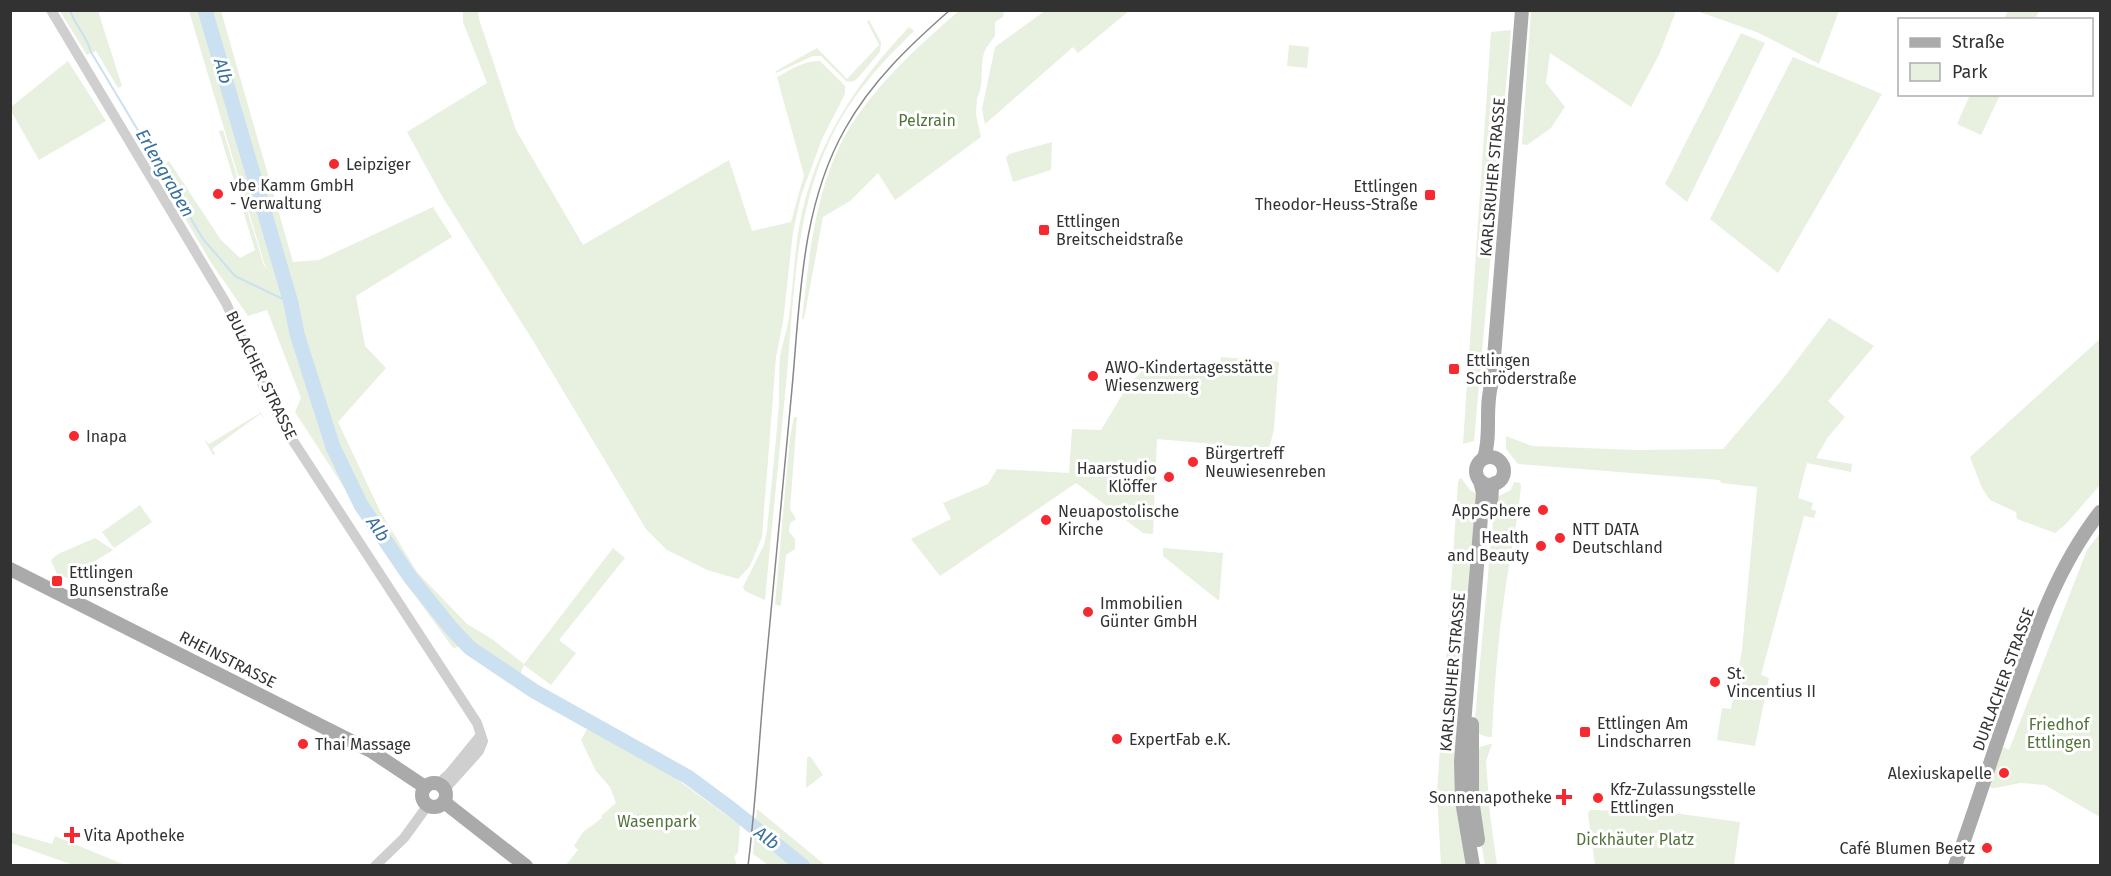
<svg xmlns="http://www.w3.org/2000/svg" width="2111" height="876" font-family="'Fira Sans',sans-serif">
<style>
.green{fill:#e8f0e0}
.lines{fill:none;stroke-linecap:round;stroke-linejoin:round}
.stream{stroke:#cbe0f0;stroke-width:2}
.river{stroke:#cbe0f0;stroke-width:15}
.minor{stroke:#cfcfcf;stroke-width:10}
.major{stroke:#aaa;stroke-width:14}
.tram{stroke:#878787;stroke-width:1.5}
.poi-dot{fill:#f5292f;stroke:#fff;stroke-width:2}
.labels{text-anchor:middle;stroke-width:6;stroke-linejoin:round;paint-order:stroke}
.park-label{font-size:16px;fill:#52733a;stroke:#fff}
.poi-label{font-size:16px;fill:#323232;stroke:#fff;text-anchor:start}
.street-label{font-size:16px;fill:#323232;stroke:#fff}
.water-label{font-size:18px;font-style:italic;fill:#37719d;stroke:#fff}
</style>
<rect width="100%" height="100%" fill="#fff"/>
<g class="green">
<path d="M960,10l44,1 -1,6 -8,5v14c-5,7 -11,12 -12,22 -3,13 1,28 -6,40l-1,17 5,22 -86,63 -17,-27 -28,28 -27,16 -19,102h-2c8,-69 14,-145 56,-204 28,-40 65,-73 102,-105z"/>
<path d="M1046,10l83,1 -51,42 -5,-6 -88,77 -3,-15 13,-62z"/>
<path d="M60,11h38l24,75 -4,2 -22,-37 -9,4z"/>
<path d="M189,11h32l72,251 26,-2 114,-53 19,30 -96,59 9,50 21,22 -48,54 42,89 37,61 50,52 25,15 32,25 89,-116 12,10 -66,82 17,13 -25,32 -27,-20 -5,12 -51,-32 -15,3 -47,-65 -111,-171 6,-14 -34,-88 -19,6 -38,-55 -53,-91 12,-9 52,79 19,18 15,-8 -36,-119 4,-1 41,136 8,7 -7,-7z"/>
<path d="M463,11h15l1,8 37,111 67,115 146,-85 23,71 39,-9 13,-47 -27,-98c13,-7 28,-17 43,-16l25,25v8l-23,45 -21,57 -8,36 -10,90 -7,35 -14,180 -12,29 -12,13 -31,-9 -40,-20 -21,-21 -111,-185 -93,-148 -35,-64 80,-49 -24,-61z"/>
<path d="M1531,11v-1l145,1 -17,44 -28,52 -81,-54 -4,30 19,24 -14,21 -24,17 -5,-1z"/>
<path d="M1697,11h142l-20,53 -60,-31z"/>
<path d="M2008,11v-1l31,1 -4,8h-31z"/>
<path d="M869,20l12,22 -1,10 -24,28 -5,2 -5,-1 -25,-25h-8l-37,17v-2l41,-23 30,31 32,-34 -12,-24z"/>
<path d="M909,27l5,4c-34,33 -65,67 -85,111 -34,72 -35,154 -42,232 -7,75 -15,150 -22,226l-20,-9 -2,-4 21,-42 3,-15c4,-42 9,-85 12,-127 0,-15 0,-30 1,-46 2,-13 7,-26 9,-40 4,-30 5,-60 10,-90 15,-81 55,-142 110,-200z"/>
<path d="M1511,30l-37,411 -11,3 28,-412z"/>
<path d="M1741,33l24,10 -78,159 -22,-18z"/>
<path d="M1289,45l20,2 -2,21 -20,-2z"/>
<path d="M1793,57l89,37 -104,179 -68,-54z"/>
<path d="M68,61l38,60 -67,39 -28,-49v-4z"/>
<path d="M1970,95h30l-19,40 -24,-11z"/>
<path d="M1052,142l-1,28 -38,12 -7,-24 3,-4z"/>
<path d="M1829,318l45,28 -46,55 17,16 -17,20 -12,21 36,6 -1,8 -44,-9 -9,35 15,5 -2,6 5,2 -2,7 -10,-2 -43,159 8,3 -14,68 -38,-6 5,-32 9,1 11,-59 15,-163 -36,-4 -1,-3 -202,-16 -12,-15v-13l26,10 104,4 87,-1 58,-68z"/>
<path d="M2100,339v146l-35,40 -10,8 -38,-14 -1,-7 -26,-12 -8,-12 -12,-31z"/>
<path d="M1221,357l58,5 -5,67 -5,20 -112,-10 -4,95 -10,-1 -67,-50 -136,93 -29,-37 40,-20 -8,-16 45,-19 9,-15 72,4 3,-44 29,1 27,-45 17,-16 74,8z"/>
<path d="M258,408l6,11 -4,-5 -48,35 3,5 -2,1 -9,-16 5,5 51,-31z"/>
<path d="M794,417h3l-7,92 6,10 -6,4 -1,9 6,7v10l-9,6 -5,50 -2,1 -4,-2 15,-167z"/>
<path d="M1461,478l9,12 9,5 -9,123 -1,247h-28l-4,-73 21,-309 1,-4z"/>
<path d="M1514,482l6,1 1,4c-4,40 -13,79 -18,119 -6,44 -9,87 -11,131 -8,0 -12,-2 -18,-8l21,-231 16,-8z"/>
<path d="M140,505l12,17 -38,26 -12,-16z"/>
<path d="M2100,533v284l-55,-32 -25,-2 -25,5h-4l-2,-3 12,-39 8,4 78,-200z"/>
<path d="M95,538l18,12 -45,28 -11,-4 -6,-14 7,-6z"/>
<path d="M1163,548l60,5 -4,48 -56,-45z"/>
<path d="M587,729l63,31 90,65 -2,27 -4,5 3,8h-171l12,-15 -4,-4 9,-14 19,-14 -1,-2 15,-13 -6,-16 -14,-16 -15,-31z"/>
<path d="M1490,744h2l-6,17 4,54 7,50h-12c-4,-27 -18,-95 -5,-118z"/>
<path d="M810,756l13,19 -17,13 1,-30z"/>
<path d="M757,809l68,56h-57l-15,-11z"/>
<path d="M1590,810l76,2 74,10 -6,43h-139l-7,-51z"/>
<path d="M10,832l42,12 3,-8 70,29h-52l-62,-22z"/>
</g>
<g class="lines">
<path class="stream" d="M70,10c5,16 17,26 21,42l112,187 32,37 56,27"/>
<path class="river" d="M205,10l86,293 6,31 36,113 28,58 49,72 41,51 19,20 64,43 154,86 42,31 73,58"/>
<g class="minor">
<path d="M51,10l175,293 35,78 25,49 191,293 6,18 -4,10 -34,38"/>
<path d="M439,783l10,-9 32,-39"/>
<path d="M375,866l29,-28 24,-33"/>
</g>
<g class="major">
<circle cx="1490" cy="471" r="14"/>
<path d="M1484,458c8,-24 0,-51 8,-76l30,-372"/>
<path d="M1491,505l1,-18 3,-4"/>
<path d="M10,569l361,182 54,36"/>
<path d="M1472,724v75l6,41"/>
<circle cx="434" cy="795" r="12"/>
<path d="M444,802l82,64"/>
<path d="M1473,866l-11,-65 -1,-40 22,-268 -3,-12"/>
<path d="M1955,866c21,-58 39,-116 59,-173 22,-64 44,-127 86,-181"/>
</g>
<path class="tram" d="M748,866c8,-64 11,-127 17,-191 8,-92 17,-184 26,-276 9,-90 8,-189 54,-270 26,-47 65,-84 105,-119"/>
</g>
<g class="poi-dot">
<circle cx="334" cy="164" r="6"/>
<circle cx="218" cy="194" r="6"/>
<rect x="1424" y="189" width="12" height="12" rx="3"/>
<rect x="1038" y="224" width="12" height="12" rx="3"/>
<rect x="1448" y="363" width="12" height="12" rx="3"/>
<circle cx="1093" cy="376" r="6"/>
<circle cx="74" cy="436" r="6"/>
<circle cx="1193" cy="462" r="6"/>
<circle cx="1169" cy="477" r="6"/>
<circle cx="1543" cy="510" r="6"/>
<circle cx="1046" cy="520" r="6"/>
<circle cx="1560" cy="538" r="6"/>
<circle cx="1541" cy="546" r="6"/>
<rect x="51" y="575" width="12" height="12" rx="3"/>
<circle cx="1088" cy="612" r="6"/>
<circle cx="1715" cy="682" r="6"/>
<rect x="1579" y="726" width="12" height="12" rx="3"/>
<circle cx="1117" cy="739" r="6"/>
<circle cx="303" cy="744" r="6"/>
<circle cx="2004" cy="773" r="6"/>
<path d="M1561 788h6v6h6v6h-6v6h-6v-6h-6v-6h6z"/>
<circle cx="1598" cy="798" r="6"/>
<path d="M69 826h6v6h6v6h-6v6h-6v-6h-6v-6h6z"/>
<circle cx="1987" cy="848" r="6"/>
</g>
<g class="labels">
<g class="park-label">
<text x="927" y="126">Pelzrain</text>
<text x="2059" y="730">Friedhof<tspan x="2059" dy="18">Ettlingen</tspan></text>
<text x="657" y="827">Wasenpark</text>
<text x="1635" y="845">Dickhäuter Platz</text>
</g>
<g class="poi-label">
<text x="346" y="170">Leipziger</text>
<text x="230" y="191">vbe Kamm GmbH<tspan x="230" dy="18">- Verwaltung</tspan></text>
<text x="1418" y="192" text-anchor="end">Ettlingen<tspan x="1418" dy="18">Theodor-Heuss-Straße</tspan></text>
<text x="1056" y="227">Ettlingen<tspan x="1056" dy="18">Breitscheidstraße</tspan></text>
<text x="1466" y="366">Ettlingen<tspan x="1466" dy="18">Schröderstraße</tspan></text>
<text x="1105" y="373">AWO-Kindertagesstätte<tspan x="1105" dy="18">Wiesenzwerg</tspan></text>
<text x="86" y="442">Inapa</text>
<text x="1205" y="459">Bürgertreff<tspan x="1205" dy="18">Neuwiesenreben</tspan></text>
<text x="1157" y="474" text-anchor="end">Haarstudio<tspan x="1157" dy="18">Klöffer</tspan></text>
<text x="1531" y="516" text-anchor="end">AppSphere</text>
<text x="1058" y="517">Neuapostolische<tspan x="1058" dy="18">Kirche</tspan></text>
<text x="1572" y="535">NTT DATA<tspan x="1572" dy="18">Deutschland</tspan></text>
<text x="1529" y="543" text-anchor="end">Health<tspan x="1529" dy="18">and Beauty</tspan></text>
<text x="69" y="578">Ettlingen<tspan x="69" dy="18">Bunsenstraße</tspan></text>
<text x="1100" y="609">Immobilien<tspan x="1100" dy="18">Günter GmbH</tspan></text>
<text x="1727" y="679">St.<tspan x="1727" dy="18">Vincentius II</tspan></text>
<text x="1597" y="729">Ettlingen Am<tspan x="1597" dy="18">Lindscharren</tspan></text>
<text x="1129" y="745">ExpertFab e.K.</text>
<text x="315" y="750">Thai Massage</text>
<text x="1992" y="779" text-anchor="end">Alexiuskapelle</text>
<text x="1610" y="795">Kfz-Zulassungsstelle<tspan x="1610" dy="18">Ettlingen</tspan></text>
<text x="1552" y="803" text-anchor="end">Sonnenapotheke</text>
<text x="84" y="841">Vita Apotheke</text>
<text x="1975" y="854" text-anchor="end">Café Blumen Beetz</text>
</g>
<g class="street-label">
<text transform="translate(1492 177) rotate(-85)" y="6">KARLSRUHER STRASSE</text>
<text transform="translate(262 375) rotate(64)" y="6">BULACHER STRASSE</text>
<text transform="translate(228 659) rotate(27)" y="6">RHEINSTRASSE</text>
<text transform="translate(1452 672) rotate(-85)" y="6">KARLSRUHER STRASSE</text>
<text transform="translate(2003 679) rotate(-70)" y="6">DURLACHER STRASSE</text>
</g>
<g class="water-label">
<text transform="translate(223 71) rotate(74)" y="6">Alb</text>
<text transform="translate(165 173) rotate(60)" y="6">Erlengraben</text>
<text transform="translate(378 529) rotate(56)" y="6">Alb</text>
<text transform="translate(767 838) rotate(37)" y="6">Alb</text>
</g>
</g>
<rect width="2111" height="876" fill="none" stroke="#323232" stroke-width="24"/>
<rect x="1898" y="18" width="195" height="78" fill="#ffffff" stroke="#adadad" stroke-width="1.5"/>
<rect x="1910" y="38" width="30" height="9" fill="#aaaaaa" stroke="#adadad" stroke-width="1.5"/>
<text x="1952" y="48" font-size="18" fill="#323232">Straße</text>
<rect x="1910" y="63" width="30" height="18" fill="#e8f0e0" stroke="#adadad" stroke-width="1.5"/>
<text x="1952" y="78" font-size="18" fill="#323232">Park</text>
</svg>
